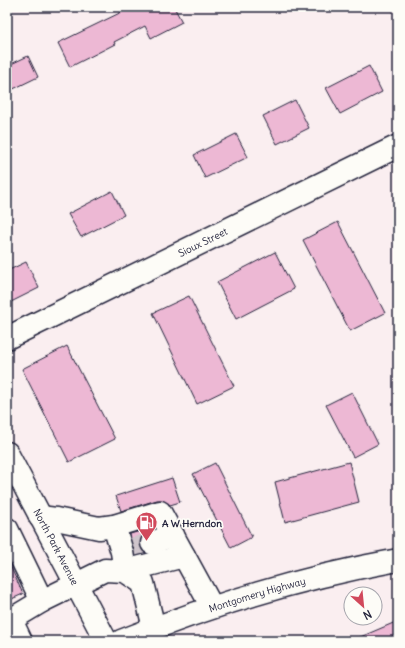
<svg xmlns="http://www.w3.org/2000/svg" width="405" height="648" font-family="Delius,sans-serif">
<style>
.building{fill:#edb8d4;stroke:#22223b}
.lines{fill:none;stroke-linecap:round;stroke-linejoin:round}
.minor-tunnel{stroke:#cfc5cc;stroke-width:22;stroke-dasharray:22 11;stroke-linecap:butt}
.minor-casing{stroke:#22223b;stroke-width:25}
.major-casing{stroke:#22223b;stroke-width:25}
.minor{stroke:#fdfcf7;stroke-width:22}
.major{stroke:#fdfcf7;stroke-width:22}
.labels{text-anchor:middle;stroke-width:3.5;stroke-linejoin:round;paint-order:stroke}
.street-label{font-size:10px;fill:#22223b;stroke:#fdfcf7}
.poi-label{font-size:10px;font-weight:bold;fill:#22223b;stroke:#fdfcf7;text-anchor:start}
</style>
<rect width="100%" height="100%" fill="#faeef0"/>
<filter id="ink" filterUnits="userSpaceOnUse"><feTurbulence type="fractalNoise" baseFrequency=".025" numOctaves="2"/><feDisplacementMap in="SourceGraphic" scale="8" xChannelSelector="R" yChannelSelector="G"/><feConvolveMatrix kernelMatrix="1 2 1 2 8 2 1 2 1" color-interpolation-filters="sRGB"/></filter>
<g filter="url(#ink)">
<g class="building">
<path d="M132,7h42l8,15 -31,16 -6,-12 -31,16 1,2 -45,23 -12,-24z"/>
<path d="M28,56l10,21 -31,15v-26z"/>
<path d="M369,66l13,26 -42,22 -14,-26z"/>
<path d="M295,100l14,28 -32,16 -14,-28z"/>
<path d="M236,134l12,23 -43,21 -11,-23z"/>
<path d="M112,191l12,24 -43,22 -13,-23z"/>
<path d="M338,222l47,91 -35,18 -47,-91z"/>
<path d="M275,252l19,37 -58,30 -19,-37z"/>
<path d="M26,262l13,26 -32,16v-33z"/>
<path d="M189,296l45,90 -37,18 -44,-91z"/>
<path d="M67,346l48,93 -46,23 -47,-93z"/>
<path d="M352,392l26,52 -25,13 -27,-52z"/>
<path d="M349,462l10,40 -74,20 -10,-40z"/>
<path d="M215,463l37,74 -21,11 -38,-74z"/>
<path d="M172,478l8,24 -10,3 -8,-5h-5l-36,11 -5,-15z"/>
<path d="M147,529l1,2 -6,4 -2,6v7l5,5 -10,3 -5,-22z"/>
<path d="M7,559l16,35 -16,7z"/>
<path d="M398,621v20h-47z"/>
</g>
<g class="lines">
<path class="minor-tunnel" d="M129,550l23,-7"/>
<defs>
<g id="minor">
<path id="s1" d="M7,338l391,-192"/>
<path id="s2" d="M7,453l99,188"/>
<path d="M40,517l16,2 43,9 15,-2 46,-14 52,95"/>
<path d="M114,526l8,26 3,19 59,-15"/>
<path d="M7,529l35,72"/>
<path d="M152,543l21,-8"/>
<path d="M11,620l10,21"/>
<path d="M7,622l35,-21 63,-31 20,1 18,12 11,45"/>
</g>
<g id="major">
<path id="s3" d="M121,641c90,-36 182,-64 277,-81"/>
</g>
</defs>
<use href="#minor" class="minor-casing"/>
<use href="#major" class="major-casing"/>
<use href="#minor" class="minor"/>
<use href="#major" class="major"/>
</g>
</g>
<defs>
<symbol id="fuel-pin" viewBox="-11 -11 22 30"><path d="M0 17L-7.5 6A9.5 9.5 0 1 1 7.5 6Z" fill="#d1495b" stroke="#fdfcf7"/><path d="M-5.5-6h7V0h2V4h1.3V-2.5L3-4.5l.8-.8L6-3V5H2.5V1h-1V6h-7ZM-4.2-4.7v3.2H.2V-4.7Z" fill="#fff"/></symbol>
</defs>
<g fill-rule="evenodd">
<use href="#fuel-pin" x="134" y="510" width="25" height="34"/>
</g>
<g class="labels">
<g class="street-label">
<text dy="4" stroke="none"><textPath href="#s1" startOffset="218">Sioux Street</textPath></text>
<text dy="4" stroke="none"><textPath href="#s2" startOffset="106">North Park Avenue</textPath></text>
<text dy="4" stroke="none"><textPath href="#s3" startOffset="144">Montgomery Highway</textPath></text>
</g>
<g class="poi-label">
<text x="162" y="527">A W Herndon</text>
</g>
</g>
<rect width="405" height="648" fill="none" stroke="#fdfcf7" stroke-width="24"/>
<rect x="12" y="12" width="381" height="624" fill="none" stroke="#22223b" stroke-width="1.5" filter="url(#ink)"/>
<g transform="translate(363 606) rotate(153)"><circle r="19" fill="#fdfcf7" stroke="#a5a5ac"/>
<path d="M0-3L7 15L0 10L-7 15Z" fill="#d1495b"/>
<text y="-6" font-size="11" font-weight="bold" text-anchor="middle" fill="#22223b">N</text>
</g>
</svg>
